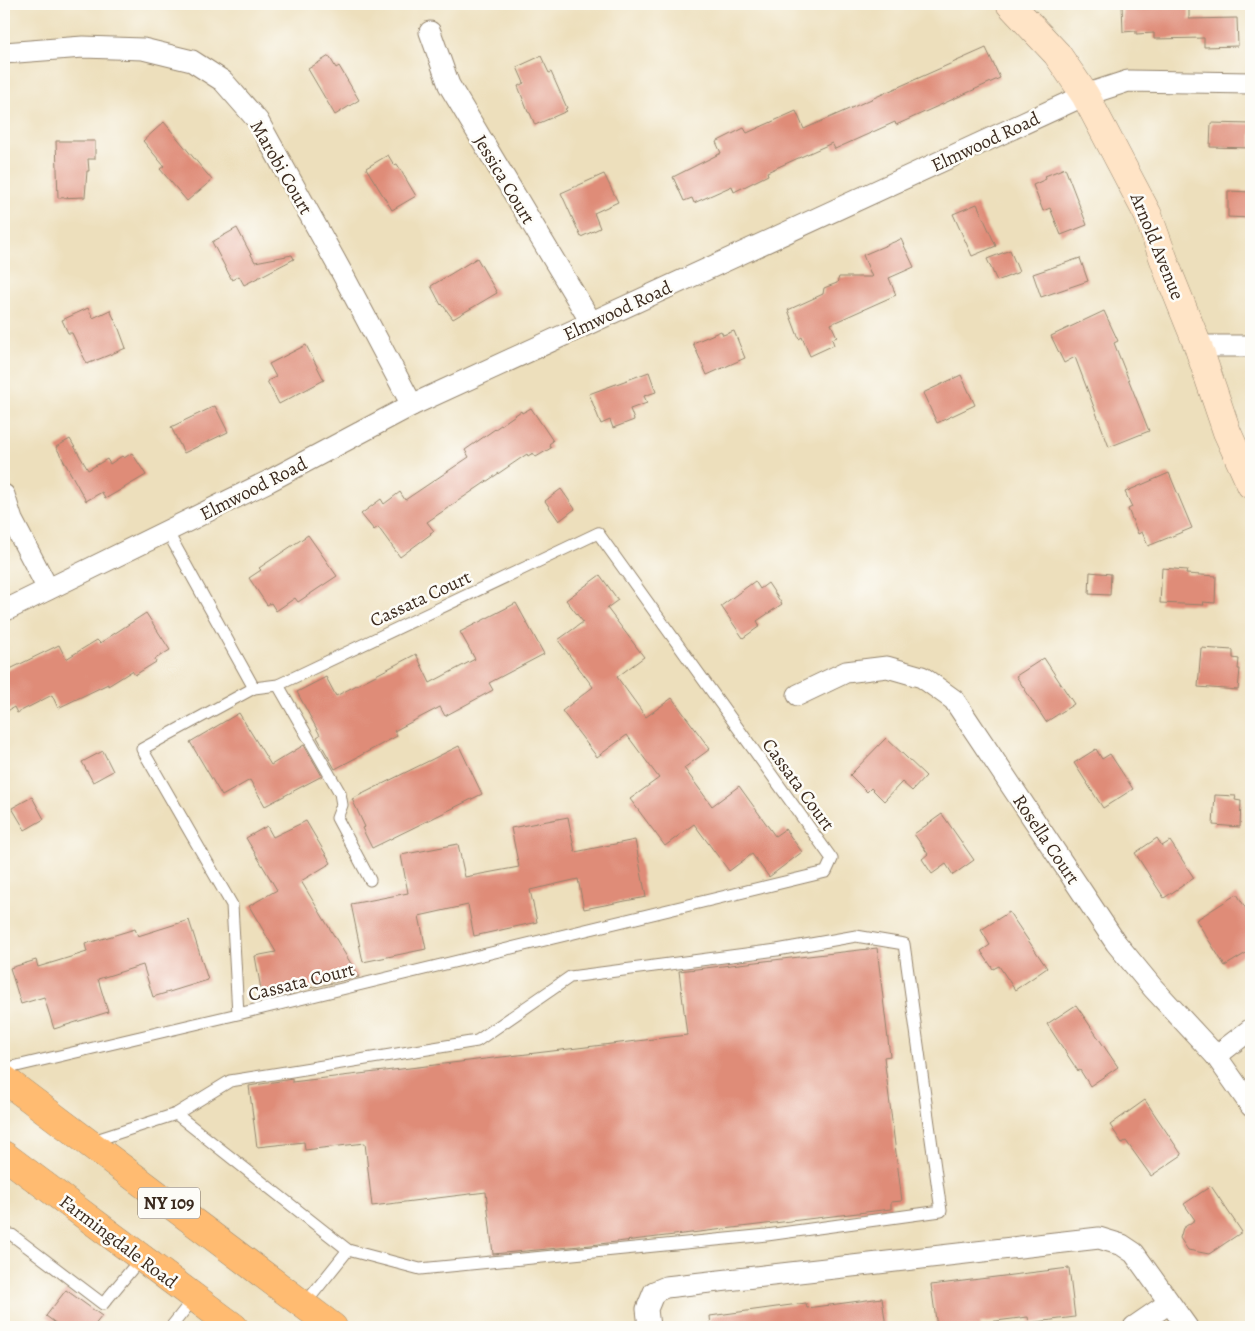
<svg xmlns="http://www.w3.org/2000/svg" width="1255" height="1331" font-family="Alegreya,serif">
<style>
.building{fill:#df8c78}
.lines{fill:none;stroke-linecap:round;stroke-linejoin:round}
.lane-casing{stroke:#94846d;stroke-width:13}
.street-casing{stroke:#94846d;stroke-width:23}
.secondary-casing{stroke:#94846d;stroke-width:29}
.primary-casing{stroke:#94846d;stroke-width:29}
.lane{stroke:#fff;stroke-width:11}
.street{stroke:#fff;stroke-width:21}
.secondary{stroke:#ffe4c6;stroke-width:28}
.primary{stroke:#ffbb71;stroke-width:28}
.labels{text-anchor:middle;stroke-width:5;stroke-linejoin:round;paint-order:stroke}
.shield{fill:#fdfcf7;stroke:#75695f;stroke-width:1}
.shield-label{font-size:18px;font-weight:bold;fill:#3b2a1e}
.street-label{font-size:19px;fill:#3b2a1e;stroke:#fdfcf7}
</style>
<rect width="100%" height="100%" fill="#fdfcf7"/>
<filter id="ink" filterUnits="userSpaceOnUse"><feTurbulence type="fractalNoise" baseFrequency=".02" numOctaves="2"/><feDisplacementMap in="SourceGraphic" scale="10" xChannelSelector="R" yChannelSelector="G"/><feConvolveMatrix kernelMatrix="1 2 1 2 8 2 1 2 1" color-interpolation-filters="sRGB"/></filter>
<filter id="wash" filterUnits="userSpaceOnUse"><feTurbulence type="fractalNoise" baseFrequency=".0096" numOctaves="4" result="noise"/><feDisplacementMap in="SourceGraphic" scale="20" xChannelSelector="R" yChannelSelector="G"/><feGaussianBlur stdDeviation="1.12" result="paint"/><feColorMatrix in="noise" values="0 0 0 0 0 0 0 0 0 0 0 0 0 0 0 0 0 1.4 0 .05"/><feComposite in="paint" operator="in"/></filter>
<g filter="url(#wash)">
<rect width="100%" height="100%" fill="#eddfbc"/>
<g id="blocks">
<g class="building">
<path d="M1122,4h67v15l48,-1 1,28 -34,1v-9l-50,1v-6l-18,1v-3l-13,1z"/>
<path d="M986,48l14,30 -104,47 -1,-3 -60,27 -3,-6 -65,29 1,3 -34,17 -2,-6 -38,17 -2,-5 -8,3 -11,-24 48,-24 -5,-11 28,-14 3,5 49,-22 8,18z"/>
<path d="M329,56l7,12 3,-2 20,34 -24,15 -27,-46z"/>
<path d="M541,56l8,17 2,-1 16,36 -2,1 2,2 -32,14 -5,-12 -2,-1 -10,-26 6,-3 -7,-16z"/>
<path d="M164,122l48,58 -25,21 -27,-32 4,-3 -21,-25z"/>
<path d="M1211,123l40,1v24l-41,-1z"/>
<path d="M56,141h39v18h-7l1,12h-2l-2,26 -27,1z"/>
<path d="M388,155l6,10 3,-1 19,32 -24,14 -26,-42z"/>
<path d="M1065,168l22,57 -26,10 -11,-27 -7,3 -10,-26 13,-6 -1,-3z"/>
<path d="M604,174l14,28 -24,11 6,15 -19,9 -20,-44z"/>
<path d="M1228,191l23,1v26l-23,-1z"/>
<path d="M977,204l19,42 -24,10 -19,-42z"/>
<path d="M237,228l18,34 37,-7 2,4 -50,26 -5,-9 -7,4 -20,-38z"/>
<path d="M901,239l13,28 -25,11 7,17 -65,29 6,13 -5,2 2,6 -24,11 -8,-19 -3,2 -11,-29 35,-16 1,-6 13,-5 2,-6h33l-9,-22z"/>
<path d="M1010,250l9,22 -22,9 -10,-22z"/>
<path d="M477,258l20,35 -44,26 -11,-15 -1,1 -10,-19z"/>
<path d="M1080,258l8,23 -47,16 -8,-23z"/>
<path d="M88,308l5,10 17,-8 9,19 7,19 -39,16 -15,-31h-4l-6,-13z"/>
<path d="M1104,311l14,30 -4,2 35,88 -40,16 -34,-90 -11,6 -13,-27z"/>
<path d="M721,331l2,4 11,-4 11,27 -38,17 -14,-32z"/>
<path d="M306,345l18,35 -45,24 -12,-23 9,-4 -7,-13z"/>
<path d="M649,372l7,20 -12,4 3,7 -17,6 4,11 -21,8 -3,-8 -9,4 -12,-30z"/>
<path d="M961,375l14,30 -38,18 -14,-30z"/>
<path d="M215,406l13,26 -44,21 -13,-26z"/>
<path d="M531,408l22,33 -4,3 2,4 -15,9 -3,-4 -5,3 -1,-2 -100,68 7,9 -4,2 1,1 -27,20 -4,3 -22,-30 -4,3 -13,-16 20,-15 3,5 16,-12 5,8 64,-43 -4,-7 56,-39 1,2z"/>
<path d="M70,439l18,31 19,-11 3,5 12,-8 2,2 8,-5 14,22 -41,24 -3,-7 -16,9 -30,-54z"/>
<path d="M1169,473l23,55 -44,18 -6,-14 -4,2 -10,-25 4,-2 -7,-15z"/>
<path d="M561,489l14,20 -16,12 -14,-20z"/>
<path d="M308,535l29,41 -39,26 -3,-4 -19,13 -5,-8 -4,2 -18,-27 12,-8 -2,-2z"/>
<path d="M1162,568l25,2 -1,4 30,2 -1,27 -12,-1 1,3 -44,-2z"/>
<path d="M1090,572l21,2 -1,21 -21,-1z"/>
<path d="M600,575l18,25 -11,8 37,49 -27,20 29,40 26,-19 38,51 -26,19 28,38 27,-20 36,50 10,-7 17,23 -33,25 -17,-23 -23,17 -35,-47 -29,22 -35,-47 29,-21 -32,-43 -30,22 -35,-46 31,-24 -35,-47 25,-18 -17,-22z"/>
<path d="M755,581l5,8 8,-6 14,21 -25,17 3,5 -17,12 -22,-32z"/>
<path d="M516,603l28,51 -55,29 4,7 -48,26 -5,-9 -46,24 3,5 -62,33 -18,-32 3,-2 -23,-43 29,-15 10,19 80,-42 14,29 45,-24 -15,-27z"/>
<path d="M146,613l24,37 -15,9 1,3 -21,13 -3,-4 -24,15v-2l-50,24 -6,-13 -35,18 -3,-6 -10,6v-41l55,-27 7,14 31,-19 3,3z"/>
<path d="M1201,648l32,2v8l6,1 -1,10h2l-2,21 -40,-3z"/>
<path d="M1044,658l30,46 -28,18 -30,-46z"/>
<path d="M239,713l32,52 33,-20 18,31 -57,30 -15,-26 -28,16 -32,-54z"/>
<path d="M886,738l40,38 -14,15 -10,-9 -18,19 -13,-13 -4,4 -17,-17z"/>
<path d="M459,746l23,48 -110,54 -10,-20 3,-1 -13,-28z"/>
<path d="M1096,749l6,10 8,-5 23,35 -30,19 -29,-45z"/>
<path d="M103,751l10,20 -20,11 -11,-20z"/>
<path d="M1215,795l21,1 -1,4 6,1 -1,26 -27,-2z"/>
<path d="M32,797l12,22 -19,11 -13,-22z"/>
<path d="M942,814l32,46 -21,15 -7,-11 -14,10 -10,-15 6,-5 -14,-20z"/>
<path d="M568,817l7,35 60,-12 11,57 -62,12 -6,-30 -48,11 7,32 -63,14 -6,-31 -49,11 7,33 -63,13 -12,-58 57,-11 -7,-38 57,-11 7,33 54,-10 -8,-39z"/>
<path d="M306,821l25,42 -30,18 58,96 -72,16 -1,-3 -24,5 -7,-39 21,-4 -27,-46 28,-16 -31,-52 21,-12 6,11z"/>
<path d="M1157,838l5,8 8,-5 24,37 -30,20 -29,-45z"/>
<path d="M1237,894l14,23v33l-26,16 -29,-46z"/>
<path d="M1009,912l38,56 -32,22 -16,-24 -6,3 -12,-18 9,-6 -9,-15z"/>
<path d="M189,920l19,60 -55,17 -10,-32 -45,14 10,33 -54,17 -10,-32 -23,7 -11,-36 26,-8 2,7 49,-15 -2,-8 50,-15 3,7z"/>
<path d="M877,948l13,108 -6,1 18,144 -11,1v7l-300,36 -98,9 -7,-62 -114,14 -7,-63 -60,7 -1,-8 -47,5 -8,-61 43,-7v3l395,-47 -8,-64z"/>
<path d="M1076,1005l42,62 -28,19 -10,-16 -2,1 -31,-47z"/>
<path d="M1145,1100l37,55 -31,21 -25,-35 -4,2 -12,-18z"/>
<path d="M1211,1186l31,46 -33,22 -21,-4 -8,-12 3,-10 12,-8 -11,-16z"/>
<path d="M1069,1268l6,49 -46,6 -1,-6 -48,6 1,4h-44l-6,-42z"/>
<path d="M66,1290l36,26 -9,11h-32l-15,-11z"/>
<path d="M882,1298l4,29h-175l-1,-11 96,-13 1,5z"/>
</g>
</g>
</g>
<g filter="url(#ink)">
<use href="#blocks" fill-opacity="0" stroke="#94846d" stroke-width="1"/>
<g class="lines">
<defs>
<g id="lane">
<path d="M167,531l87,157"/>
<path d="M278,685l62,108 2,12 -5,13 33,62"/>
<path d="M4,1069l234,-55 588,-142 6,-13 -234,-326 -320,152 -24,3 -112,61 90,156 6,109"/>
<path d="M176,1114l172,136"/>
<path d="M90,1142l86,-28 54,-33 247,-40 93,-64 207,-27 79,-14 48,8 37,267 -174,24 -347,34 -72,-19 -44,55"/>
<path d="M12,1235l91,69 38,-46"/>
<path d="M171,1327l23,-29"/>
</g>
<g id="street">
<path d="M430,32l19,53 142,237"/>
<path d="M4,53l79,-6 60,2 49,12 31,20 35,40 84,152 70,132"/>
<path d="M1198,346h53"/>
<path d="M4,495l8,25 36,69"/>
<path d="M4,611l265,-130 143,-76 673,-310 43,-14 123,2"/>
<path d="M798,695l48,-23 41,-5 35,10 32,23 162,243 37,45 63,68 35,50"/>
<path d="M1216,1056l35,-27"/>
<path d="M649,1327l-2,-18 7,-17 12,-5 433,-49 23,7 12,8 53,74"/>
<path d="M1134,1327l35,-24"/>
</g>
<path id="secondary" d="M1010,4l47,50 28,41 63,120 21,59 29,72 29,86 24,53"/>
<g id="primary">
<path d="M4,1079l329,248"/>
<path d="M4,1155l230,172"/>
</g>
</defs>
<use href="#lane" class="lane-casing"/>
<use href="#street" class="street-casing"/>
<use href="#secondary" class="secondary-casing"/>
<use href="#primary" class="primary-casing"/>
<use href="#lane" class="lane"/>
<use href="#street" class="street"/>
<use href="#secondary" class="secondary"/>
<use href="#primary" class="primary"/>
</g>
</g>
<g class="labels">
<rect class="shield" x="138" y="1187.5" width="62" height="31" rx="4"/>
<g class="shield-label">
<text x="169" y="1209">NY 109</text>
</g>
<g class="street-label">
<text transform="translate(985 141) rotate(-25)" y="7">Elmwood Road</text>
<text transform="translate(282 167) rotate(60)" y="7">Marobi Court</text>
<text transform="translate(505 179) rotate(59)" y="7">Jessica Court</text>
<text transform="translate(1158 246) rotate(68)" y="7">Arnold Avenue</text>
<text transform="translate(617 310) rotate(-25)" y="7">Elmwood Road</text>
<text transform="translate(253 488) rotate(-27)" y="7">Elmwood Road</text>
<text transform="translate(420 598) rotate(-25)" y="7">Cassata Court</text>
<text transform="translate(799 784) rotate(54)" y="7">Cassata Court</text>
<text transform="translate(1047 839) rotate(56)" y="7">Rosella Court</text>
<text transform="translate(301 981) rotate(-14)" y="7">Cassata Court</text>
<text transform="translate(119 1241) rotate(37)" y="7">Farmingdale Road</text>
</g>
</g>
<rect width="1255" height="1331" fill="none" stroke="#fdfcf7" stroke-width="20"/>
</svg>
